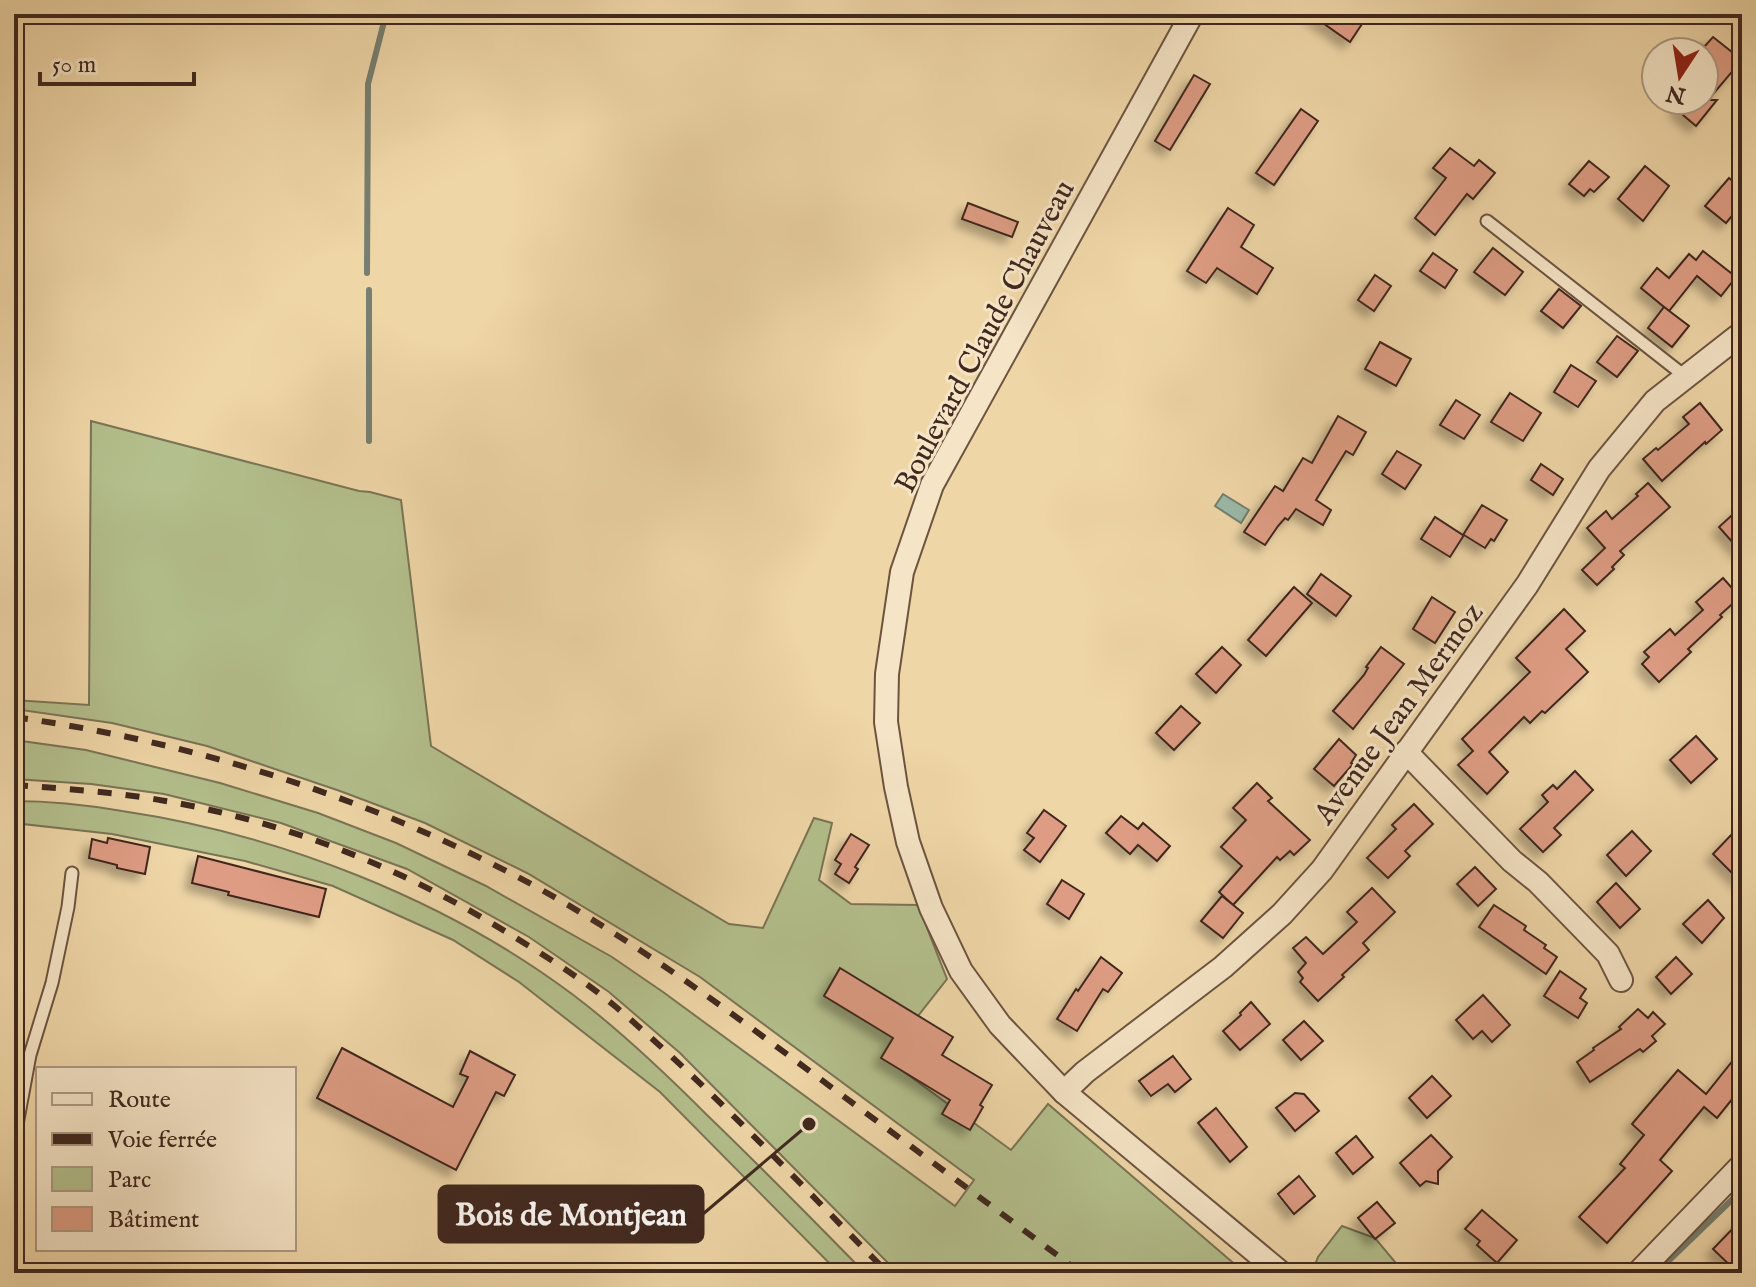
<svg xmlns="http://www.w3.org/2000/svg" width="1756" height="1287" font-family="'IM FELL English',serif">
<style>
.green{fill:#b3bf8c;stroke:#7a7456;stroke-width:2}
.water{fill:#9ab9a8;stroke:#767f71;stroke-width:2}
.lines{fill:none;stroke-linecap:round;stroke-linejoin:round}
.stream{stroke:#767f71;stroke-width:6}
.building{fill:#dd9c83;stroke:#40281f;stroke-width:2;filter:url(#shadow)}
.lane-casing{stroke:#6c5441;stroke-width:15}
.street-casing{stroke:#6c5441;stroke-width:26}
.lane{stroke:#f5e4c6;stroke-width:11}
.street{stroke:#f5e4c6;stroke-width:22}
.rail{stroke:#40281f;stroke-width:6;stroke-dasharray:14 14;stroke-linecap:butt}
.labels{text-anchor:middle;stroke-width:6;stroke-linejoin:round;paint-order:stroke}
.street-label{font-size:30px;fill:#40281f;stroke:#f5e4c6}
.leader{fill:none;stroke:#40281f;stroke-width:3}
.callout-dot{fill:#40281f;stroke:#f5e4c6;stroke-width:3}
.callout{fill:#40281f;stroke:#40281f;stroke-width:3}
.callout-label{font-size:32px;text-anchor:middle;font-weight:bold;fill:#fff}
</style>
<defs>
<filter id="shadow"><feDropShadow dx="-7" dy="7" stdDeviation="4" flood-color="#0004"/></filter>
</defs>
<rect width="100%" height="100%" fill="#efd6a7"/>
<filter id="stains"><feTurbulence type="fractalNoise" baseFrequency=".0025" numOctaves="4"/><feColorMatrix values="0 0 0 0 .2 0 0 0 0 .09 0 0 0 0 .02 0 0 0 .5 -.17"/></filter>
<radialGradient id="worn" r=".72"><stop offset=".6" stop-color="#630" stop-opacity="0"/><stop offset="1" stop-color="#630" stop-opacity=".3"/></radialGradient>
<g class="green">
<path d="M91,421l268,70 11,1 31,8 30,246 298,178 34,4 51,-110 18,5 -13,57 32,24 67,1 29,74 -62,79 126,92 37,-46 197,169h-347l-218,-220 -71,-61 -80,-55 -122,-68 -126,-46 -117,-29 -73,-10 -77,-5v-39l72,10 134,33 98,30 78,30 90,43 126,71 51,35 292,214 19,-26 -274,-203 -173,-104 -102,-50 -85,-32 -133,-45 -95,-23 -98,-14v-9l75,5z"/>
<path d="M14,801c36,0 73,4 108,10 156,23 323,88 450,183 48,36 92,78 135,121 54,52 106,105 158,158h-26l-179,-181 -141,-110 -66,-42 -120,-54 -88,-25 -133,-27 -98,-11z"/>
<path d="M1342,1226l33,12 25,30 6,5h-94l6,-16z"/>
</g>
<path class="water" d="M1223,494l26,16 -8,13 -26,-17z"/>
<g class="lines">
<g class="stream">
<path d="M367,273l1,-189 18,-70"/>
<path d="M369,290v151"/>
<path d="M1656,1273l86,-83"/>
</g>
</g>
<g class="building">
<path d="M1310,14h38l14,10 -12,18z"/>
<path d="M1713,37l29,23 -34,40h9l-21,26 -20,-17 7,-9h21v-53z"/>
<path d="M1194,75l16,9 -40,66 -15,-9z"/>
<path d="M1301,109l17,12 -44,64 -18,-12z"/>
<path d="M1450,148l24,18 5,-6 16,13 -22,26 -6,-5 -32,41 -20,-17 31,-40 -13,-10z"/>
<path d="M1589,161l20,16 -15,15 -4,-3 -6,7 -15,-12z"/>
<path d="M1645,166l24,20 -26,35 -25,-22z"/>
<path d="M1729,178l13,11v15l-16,19 -21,-17z"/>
<path d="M968,203l50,19 -6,15 -50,-18z"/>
<path d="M1228,208l26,17 -13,22 32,21 -16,26 -40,-26 -11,15 -19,-12z"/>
<path d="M1493,248l30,24 -18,23 -31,-23z"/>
<path d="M1703,251l33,26 -15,19 -24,-20 -28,35 -28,-23 16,-20 12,10 20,-24 7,6z"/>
<path d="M1433,253l24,17 -12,18 -25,-17z"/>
<path d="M1375,275l16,11 -17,25 -16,-11z"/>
<path d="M1559,289l22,17 -18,22 -22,-17z"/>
<path d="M1664,307l25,19 -17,21 -24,-19z"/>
<path d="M1617,336l21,15 -21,26 -20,-15z"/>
<path d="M1380,342l31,17 -15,27 -31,-17z"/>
<path d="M1571,365l25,16 -18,26 -24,-15z"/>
<path d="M1510,393l31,20 -18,28 -32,-19z"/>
<path d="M1456,400l24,15 -16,24 -24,-14z"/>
<path d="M1700,403l22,27 -16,14 -1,-2 -43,39 -19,-22 13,-11 2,2 31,-26 -6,-7z"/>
<path d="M1338,416l28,16 -13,23 -7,-4 -30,49 15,10 -8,15 -27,-16 -8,11 -3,-2 -7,8 -13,19 -21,-13 31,-46 8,5 20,-33 9,5z"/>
<path d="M1397,451l24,14 -16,24 -23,-15z"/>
<path d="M1541,464l22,15 -10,16 -22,-15z"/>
<path d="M1648,483l22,24 -50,44 4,4 -12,12 2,2 -17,16 -15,-15 23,-22 -18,-20 19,-17 6,8 26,-23 -2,-2z"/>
<path d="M1482,505l25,15 -13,21 -3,-2 -6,9 -21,-13 -14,22 -29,-18 14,-22 28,18z"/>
<path d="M1742,506v47l-23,-26z"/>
<path d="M1321,574l30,22 -15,20 -29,-22z"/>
<path d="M1723,578l17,19 -20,18 2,2 -34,32 3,3 -32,30 -17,-18 7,-7 -5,-5 26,-23 5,6 28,-25 -7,-8z"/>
<path d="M1294,587l18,16 -46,53 -18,-16z"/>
<path d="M1432,597l23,15 -20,31 -22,-14z"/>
<path d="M1564,609l21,22 -19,18 22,23 -43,41 -3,-2 -12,12 -6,-6 -35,35 19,20 -21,22 -29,-29 15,-14 -11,-12 68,-67 -14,-14z"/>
<path d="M1222,647l19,18 -25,28 -20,-19z"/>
<path d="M1381,647l23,17 -51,65 -20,-18 31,-36 4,-7 -2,-1z"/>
<path d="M1181,706l19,17 -26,27 -18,-17z"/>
<path d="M1696,736l21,23 -26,24 -21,-23z"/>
<path d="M1339,739l17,16 -5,8 2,1 -19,22 -20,-17z"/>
<path d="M1575,771l18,19 -39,38 7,7 -18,17 -23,-23 28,-27 -6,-7 11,-10 4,4z"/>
<path d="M1257,783l15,15 -4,3 42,39 -16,15 -4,-4 -10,9 -3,-3 -44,48 -14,-13 23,-26 -21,-19 25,-27 -13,-12z"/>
<path d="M1414,804l19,20 -28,27 5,5 -22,22 -21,-20 29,-29 -4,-4z"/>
<path d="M1044,810l22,16 -26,36 -16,-12 10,-12 -7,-5z"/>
<path d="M1121,816l17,13 5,-6 27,23 -13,15 -19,-16 -8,9 -24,-21z"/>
<path d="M1632,831l19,20 -25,25 -19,-21z"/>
<path d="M1733,833l9,10v40l-29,-29z"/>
<path d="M851,834l18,11 -14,22 3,2 -9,14 -14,-9 6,-10 -6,-4z"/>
<path d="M108,838l42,9 -5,27 -28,-6v-3l-28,-7 3,-19 15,4z"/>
<path d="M198,856l128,33 -7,28 -91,-22 1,-3 -37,-9z"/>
<path d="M1475,867l21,22 -18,17 -21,-22z"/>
<path d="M1062,880l22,14 -15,25 -22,-15z"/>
<path d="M1616,883l24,26 -20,19 -23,-26z"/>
<path d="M1372,888l23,24 -32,31 6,7 -27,25 2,2 -26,24 -18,-19 3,-4 -5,-6 8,-9 -13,-15 13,-11 17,17 34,-32 -10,-10z"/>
<path d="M1222,896l21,17 -20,25 -22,-17z"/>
<path d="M1708,900l16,18 -22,25 -19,-19z"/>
<path d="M1494,905l32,21 -2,4 22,15 -2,3 13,9 -11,17 -67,-47z"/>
<path d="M1101,957l21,16 -14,19 -5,-3 -26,42 -20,-12 19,-30 2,2z"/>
<path d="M1676,957l16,17 -21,20 -15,-17z"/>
<path d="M840,968l113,69 -11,18 50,30 -12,20 3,2 -13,23 -28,-16 8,-14 -69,-42 12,-20 -69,-42z"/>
<path d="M1560,971l26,18 -6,9 7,5 -9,15 -34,-22z"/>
<path d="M1483,995l27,30 -18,17 -10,-11 -9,8 -17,-19z"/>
<path d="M1251,1002l19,22 -30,26 -17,-19 18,-16 -1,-2z"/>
<path d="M1638,1009l10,9 5,-6 12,12 -13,12 4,5 -13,11 -3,-3 -50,33 -13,-20 17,-12 -1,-2 28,-19 -2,-2z"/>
<path d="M1304,1021l19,20 -22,19 -18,-20z"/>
<path d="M342,1048l111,59 15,-30 -8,-3 10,-23 45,24 -11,21 -8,-4 -40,78 -139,-72z"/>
<path d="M1742,1049v38l-25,31 -13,-11 -44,53 12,11 -65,72 -28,-26 46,-49 -5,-4 24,-29 -12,-11 46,-54 28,24z"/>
<path d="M1173,1056l18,23 -16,13 -7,-8 -17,12 -12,-15z"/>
<path d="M1432,1076l19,20 -24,22 -18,-20z"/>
<path d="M1295,1093l9,1 15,17 -24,20 -19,-23z"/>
<path d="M1216,1108l31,39 -17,15 -32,-39z"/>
<path d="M1431,1135l21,22 -14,14v13l-12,-3 -6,5 -20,-23z"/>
<path d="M1356,1136l17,21 -20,17 -17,-21z"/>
<path d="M1299,1176l16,20 -21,18 -16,-20z"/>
<path d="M1377,1202l18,21 -20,16 -17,-21z"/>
<path d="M1482,1210l35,30 -20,23 -20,-18 3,-4 -15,-12z"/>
<path d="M1742,1219v54h-4l-25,-24z"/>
</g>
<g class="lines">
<defs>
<g id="lane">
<path d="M1487,221l199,156"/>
<path d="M14,1141l16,-86 22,-72 16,-76 4,-34"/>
</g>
<g id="street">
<path d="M1192,14l-260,471 -30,87 -15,102 -1,48 10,65 12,55 23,66 30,63 39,54 64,67 217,181"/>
<path d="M1406,752l106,109 26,21 70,72 13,26"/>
<path d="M1064,1092l21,-20 138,-105 59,-53 40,-44 205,-285 72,-116 56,-68 87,-68"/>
<path d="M1638,1273l104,-108"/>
</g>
</defs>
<use href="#lane" class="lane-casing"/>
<use href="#street" class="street-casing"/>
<use href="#lane" class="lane"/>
<use href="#street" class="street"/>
<g class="rail">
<path d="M14,717c180,25 357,81 517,167 108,59 206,133 304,206 82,61 165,122 246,183"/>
<path d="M14,785c56,4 113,8 168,19 118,23 228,68 329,131 35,21 74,46 105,72 96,82 183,176 272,266"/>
</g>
</g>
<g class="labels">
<g class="street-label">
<text transform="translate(984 336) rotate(-62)" y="10">Boulevard Claude Chauveau</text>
<text transform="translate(1398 713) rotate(-54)" y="10">Avenue Jean Mermoz</text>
</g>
</g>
<path class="leader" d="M809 1124L703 1214"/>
<circle class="callout-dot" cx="809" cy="1124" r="8"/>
<rect class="callout" x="439" y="1186" width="264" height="56" rx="8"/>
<g class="callout-label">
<text x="571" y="1225">Bois de Montjean</text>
</g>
<rect width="1756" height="1287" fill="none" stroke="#efd6a7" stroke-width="48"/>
<rect x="16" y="16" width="1724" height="1255" fill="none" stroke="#40281f" stroke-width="4"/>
<rect x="24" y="24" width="1708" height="1239" fill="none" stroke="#40281f" stroke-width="2"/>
<rect x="36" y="1067" width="260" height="184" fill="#f5e4c6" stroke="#ad9983" stroke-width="2"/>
<rect x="52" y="1093" width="40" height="12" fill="#f5e4c6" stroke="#ad9983" stroke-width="2"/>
<text x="108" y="1107" font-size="24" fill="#40281f">Route</text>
<rect x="52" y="1133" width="40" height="12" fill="#40281f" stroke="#ad9983" stroke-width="2"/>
<text x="108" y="1147" font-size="24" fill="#40281f">Voie ferrée</text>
<rect x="52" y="1167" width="40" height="24" fill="#b3bf8c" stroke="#ad9983" stroke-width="2"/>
<text x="108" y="1187" font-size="24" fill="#40281f">Parc</text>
<rect x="52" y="1207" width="40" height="24" fill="#dd9c83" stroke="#ad9983" stroke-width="2"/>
<text x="108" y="1227" font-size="24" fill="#40281f">Bâtiment</text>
<g transform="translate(1680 76) rotate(192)"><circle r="38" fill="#f5e4c6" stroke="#ad9983" stroke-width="2"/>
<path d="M0-6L14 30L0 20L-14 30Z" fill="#8f2418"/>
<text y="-12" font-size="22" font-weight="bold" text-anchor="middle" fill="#40281f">N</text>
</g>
<path d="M40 72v12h154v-12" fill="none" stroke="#40281f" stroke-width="4"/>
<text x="52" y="72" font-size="24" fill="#40281f" stroke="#f5e4c6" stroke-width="6" paint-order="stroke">50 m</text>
<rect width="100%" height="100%" filter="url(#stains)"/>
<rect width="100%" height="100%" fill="url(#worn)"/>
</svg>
